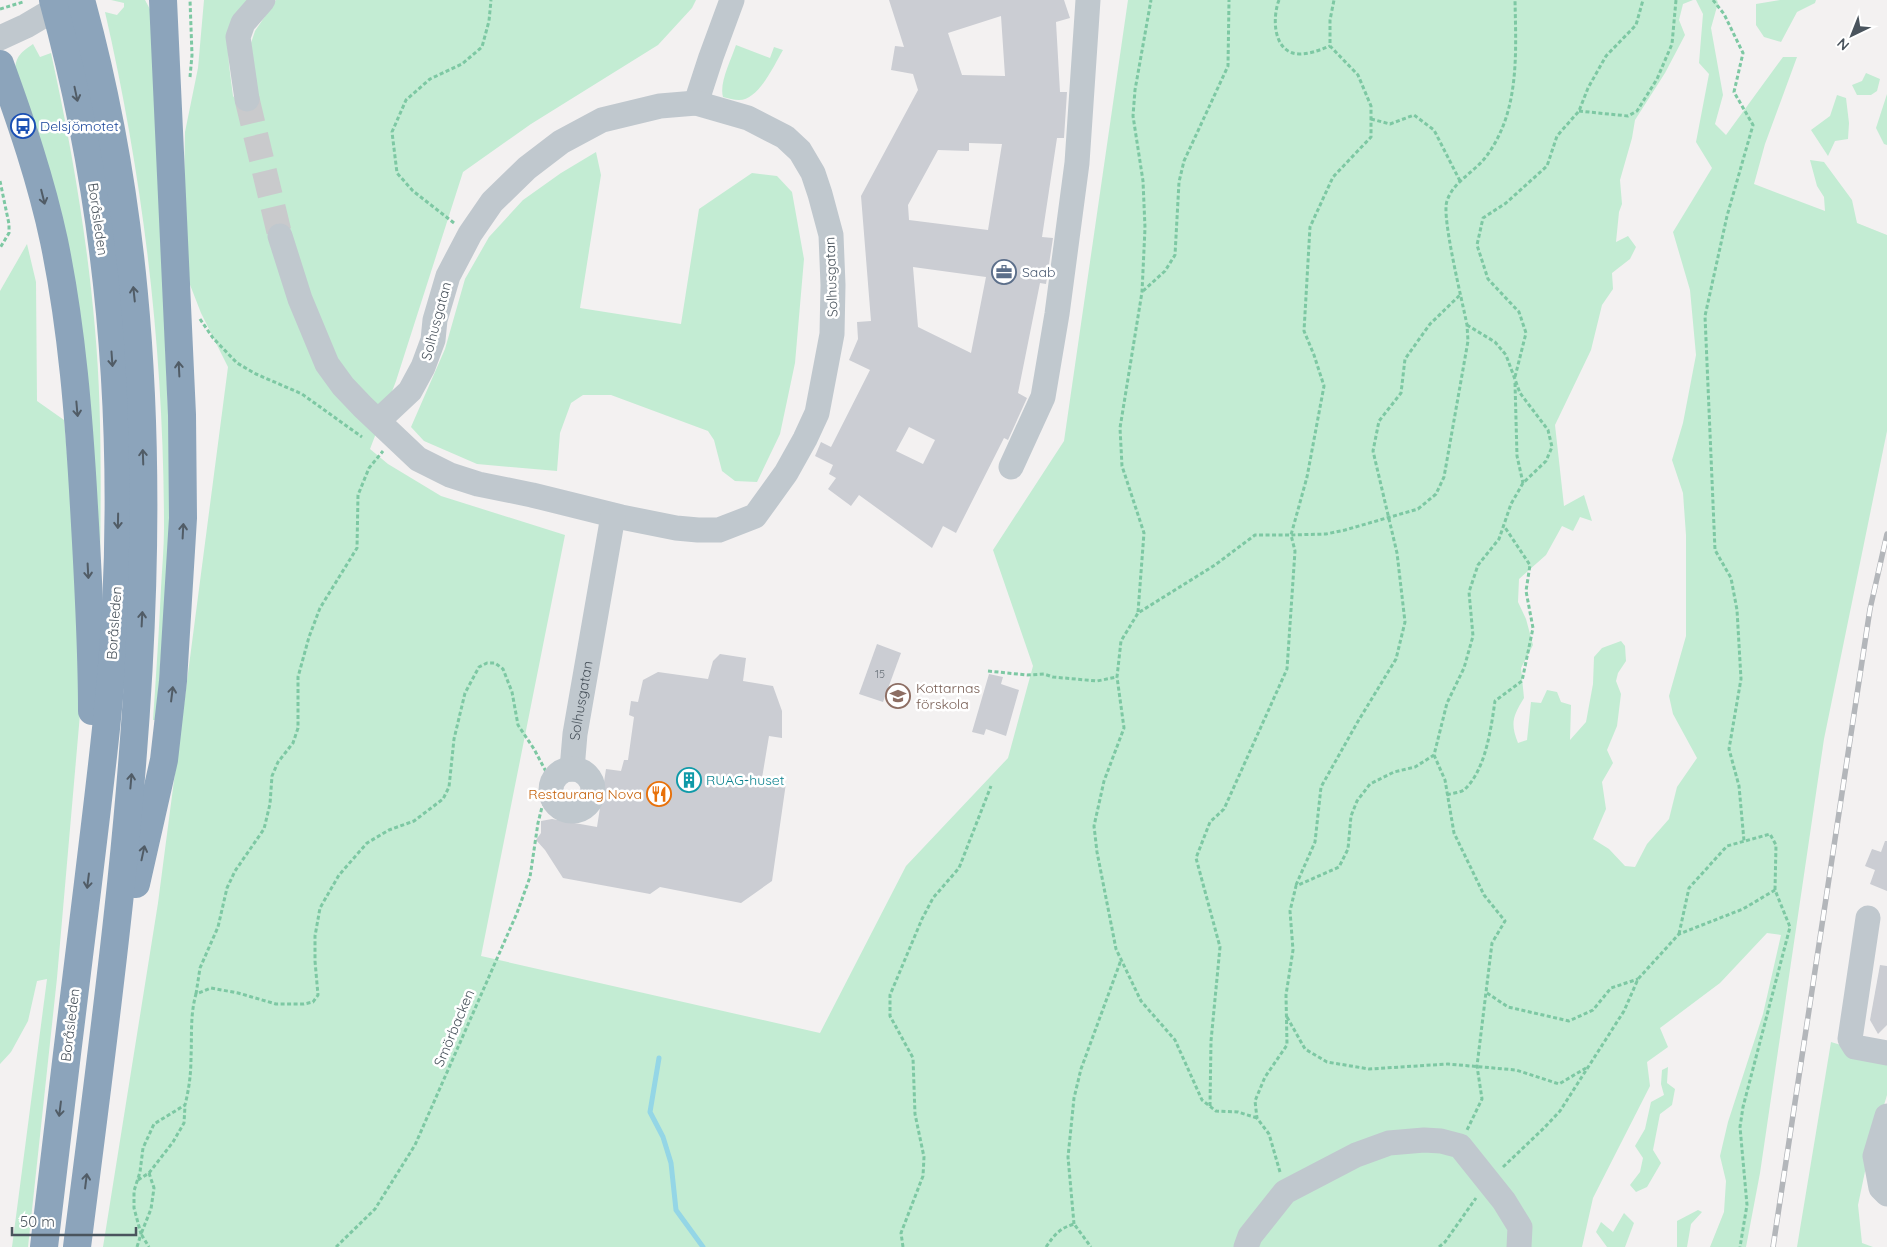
<svg xmlns="http://www.w3.org/2000/svg" width="1887" height="1247" font-family="Quicksand,sans-serif">
<style>
.green{fill:#c3ecd3}
.lines{fill:none;stroke-linecap:round;stroke-linejoin:round}
.stream{stroke:#94d6e6;stroke-width:5}
.building{fill:#cbcdd3;fill-rule:evenodd}
.minor-tunnel{stroke:#c9cacc;stroke-width:25;stroke-dasharray:25 12;stroke-linecap:butt}
.path{stroke:#7dc8a3;stroke-width:3;stroke-dasharray:4 2.5;stroke-linecap:butt}
.minor{stroke:#c0c8ce;stroke-width:25}
.highway{stroke:#8ca4bb;stroke-width:28}
.rail-casing{stroke:#b3b6ba;stroke-width:5.5}
.rail{stroke:#fff;stroke-width:4;stroke-dasharray:11;stroke-linecap:butt}
.oneway{stroke:#515c66}
.labels{text-anchor:middle;stroke-width:5;stroke-linejoin:round;paint-order:stroke}
.number-label{font-size:11px;fill:#6a727a}
.transit-label{font-size:14px;fill:#164399;stroke:#fff;text-anchor:start}
.street-label{font-size:14px;fill:#4a545d;stroke:#fff}
.service-label{font-size:14px;fill:#4e5e75;stroke:#fff;text-anchor:start}
.education-label{font-size:14px;fill:#785e54;stroke:#fff;text-anchor:start}
.culture-label{font-size:14px;fill:#0d838f;stroke:#fff;text-anchor:start}
.food-label{font-size:14px;fill:#c56008;stroke:#fff;text-anchor:end}
</style>
<rect width="100%" height="100%" fill="#f3f1f1"/>
<g class="green">
<path d="M111,0h34l7,13 18,445v82l-14,180h-3c3,-44 6,-88 8,-132 1,-20 3,-40 3,-60 0,-174 -20,-346 -59,-516l12,3 7,-8v-4z"/>
<path d="M204,0h47l-23,49 1,16 4,31 7,8 8,-52 7,-21 21,-31h420l-4,8 -34,37 -127,79 -68,48 -67,209 -26,68 18,15 53,32 124,39 -84,421 339,77 86,-167 102,-108 25,-92 -40,-116 71,-109 64,-441h565l-10,4 -4,16 6,15 -20,38 -30,47 -3,18 -12,42 2,24 -3,8 -3,30 12,-6 8,11 -6,12 -18,14 1,16 -11,16 -11,45 -36,75 9,81 20,-11 8,26 -12,-4 -7,14 -11,-5 -16,29 -27,24 -1,23 8,17 7,26 -12,23 3,30c-11,18 -14,25 -6,45l9,-3 4,-38 10,1 6,-13 10,2 4,10 10,3 -1,35 16,-18 7,-38 1,-27 8,-9 19,-7 4,5 1,15 -8,12 -2,8 5,13 -4,32 -10,24 6,13 -11,19 4,27 -13,30 16,10 16,17 10,1 12,-23 22,-25 8,-32 20,-29 -24,-44 -4,-18 17,-60v-101l-3,-42 -11,-33 11,-37 13,-68 -6,-65 -17,-58 39,-64 -16,-26 13,-68 -10,-11 4,-49 -7,-14h21l1,3 -7,25 12,67 -8,29 11,11 57,-78h14l-32,87 -11,40 71,27 -1,-14 -7,-11 -7,-26 14,2 28,38 5,23 30,12v196l-63,308 -64,434 -14,74h-36l14,-35 2,-31 -6,-25 8,-34 35,-108 18,-79 -14,-2 -47,50 -60,45 8,19 -21,15 3,24 -57,112 -11,49h-1479l55,-344 70,-536 -27,-54 -14,-36 -3,-91 1,-54 13,-64z"/>
<path d="M1780,0h36l-1,3 -18,9 -16,30 -17,-5 -8,-12v-21z"/>
<path d="M33,44l7,13 11,-4c20,91 36,183 44,276 7,79 6,159 5,239l-85,-498c1,-15 7,-18 18,-26z"/>
<path d="M736,45l34,13 4,-11 9,3c-9,15 -24,50 -44,50 -5,0 -11,-2 -16,-3 -4,-14 8,-37 13,-52z"/>
<path d="M1866,73l14,6 -3,12 -6,4h-14l-5,-10 10,-4z"/>
<path d="M1887,94v51l-3,-1 -8,-16z"/>
<path d="M1837,95l9,3 3,25 -1,16 -13,2 -7,15 -17,-26 19,-14z"/>
<path d="M596,152l5,23 -21,133 101,16 18,-115 53,-36 25,3 15,16 12,67 -9,104 -15,71 -23,48 -22,-1 -13,-10 -8,-31 -6,-9 -97,-36h-28l-12,8 -11,30 -3,38 -80,-7 -53,-23 -13,-14 34,-78 20,-70 24,-42 34,-37 38,-27z"/>
<path d="M27,244l9,38 1,119 27,19 16,175v119l-23,264 -29,269h-16l35,-268 -10,2 -9,40 -17,31 -11,12v-773z"/>
<path d="M1831,1042l56,17v36l-20,67 -9,43 4,38 11,4h-76z"/>
<path d="M1668,1067l-1,16 8,6 -3,16 -12,9 -7,36 8,13 -14,24 -11,5 -6,-7 10,-13 3,-14 -8,-12 10,-17 6,-27 13,-7 -3,-11 1,-14z"/>
<path d="M1698,1210l4,2 -11,12 -4,23h-10v-26z"/>
<path d="M1624,1213l10,10 -9,24h-18l-11,-15 5,-10 12,10z"/>
</g>
<g class="lines">
<path class="stream" d="M659,1058l-9,54 13,25 8,26 5,47 27,37"/>
</g>
<g class="building">
<path d="M889,0h175l6,18 -14,4 4,70h7l-3,46h-7l-15,99 11,1 -7,46 -6,-1 -22,110 9,5 -19,42 -4,-2 -48,95 -13,-7 -11,22 -73,-53 -8,11 -23,-17 8,-11 -7,-4 4,-9 -18,-9 6,-14 10,5 39,-77 -21,-10 9,-21 -1,-17 14,-1 -10,-125 57,-106 -5,-16 -22,-4 4,-24 9,1zM1001,16l4,60 -43,-1 -14,-42zM969,143l33,1 -14,86 -79,-10 -1,-15 30,-55 31,1zM913,267l73,10 -15,76 -53,-26zM909,427l26,13 -12,24 -27,-13z"/>
<path d="M877,644l24,9 -18,49 -24,-8z"/>
<path d="M720,654l26,4 -3,23 30,5 9,25v27l-13,-2 -7,42 24,5 -14,98 -31,22 -81,-16 -10,7 -87,-16 -18,-28 -9,-10 5,-7v-12l11,-2 45,8 9,-58 15,2 3,-11h4l6,-43 -5,-2 2,-14 7,1 5,-22 15,-8 50,7 5,-18z"/>
<path d="M989,674l14,3 -2,7 18,6 -13,46 -20,-7 -2,6 -12,-3z"/>
<path d="M1885,841h2v50l-17,-7 5,-14 -10,-4 7,-17 9,3z"/>
<path d="M1880,965l7,1v59l-9,9 -8,-14z"/>
</g>
<g class="lines">
<path class="minor-tunnel" d="M247,99l33,137"/>
<g class="path">
<path d="M1279,0c-7,18 -6,53 20,54 11,0 21,-4 31,-8"/>
<path d="M1713,0l11,14 19,39 -9,39 19,33 -26,91 -22,100 10,234 16,28 6,32 4,69 -12,70 10,37 5,55"/>
<path d="M0,9l23,-7"/>
<path d="M190,77l2,-22 -2,-55"/>
<path d="M1579,111l49,5 9,-5 20,-32 15,-35 4,-44"/>
<path d="M1371,119l19,5 24,-9 20,15 26,51"/>
<path d="M0,181l9,43v9l-9,15"/>
<path d="M454,223l-41,-32 -16,-18 -5,-41 14,-32 24,-21 32,-15 20,-17 7,-26 2,-21"/>
<path d="M1143,291l22,-20 10,-16 4,-73 5,-21 44,-95 1,-66"/>
<path d="M200,319l13,19 24,25 19,11 46,20 60,43"/>
<path d="M1515,377l11,-44 -7,-21 -31,-33 -11,-34 6,-27 23,-15 41,-37 10,-30 22,-25 9,-23 18,-32 30,-31 7,-25"/>
<path d="M1515,383l2,73 6,27"/>
<path d="M1138,612l6,-79 -22,-67 -2,-38 22,-136 3,-64 -2,-47 -10,-65 2,-26 16,-90"/>
<path d="M988,671l39,4 17,-1 9,3 44,4 20,-4"/>
<path d="M1434,755l11,25 9,53 30,62 21,26 -13,22 -15,123 5,33 -15,31"/>
<path d="M1447,795c5,-2 14,-2 18,-6 21,-20 26,-61 30,-88l27,-20 11,-53 -7,-37 4,-26 -26,-39"/>
<path d="M1296,885l19,-43 6,-55 36,-64 39,-64 9,-37 -8,-69 -24,-102 6,-30 22,-28 4,-34 25,-35 31,-30"/>
<path d="M1679,934l10,-46 38,-42 43,-12 6,11 -1,45"/>
<path d="M1487,993l21,14 61,14 24,-11 18,-22 27,-9"/>
<path d="M196,994l4,-26 18,-41 9,-39 8,-17 29,-42 6,-25 2,-28 6,-14 15,-19 5,-15v-51l11,-40 11,-29 37,-60 1,-53 11,-27 14,-17"/>
<path d="M1287,1017l18,32 22,13 42,7 79,-5 68,6 43,14 27,-16"/>
<path d="M1210,1106l1,-65 9,-94 -24,-89 14,-36 14,-13 63,-140 8,-118 -4,-16 35,-1 19,-4 73,-21 18,-15 8,-17 24,-136 -1,-16c-4,-21 -26,-109 -20,-124 6,-19 26,-28 38,-43 35,-45 31,-104 30,-158"/>
<path d="M1257,1118l-19,-6 -22,-1 -14,-11 -27,-60 -34,-39 -25,-52 -19,-97 -3,-26 10,-45 20,-53 -7,-51 4,-36 17,-28 77,-48 40,-30h36l16,-58 17,-91 -10,-31 -10,-24 6,-104 23,-50 38,-40v-31l-13,-31 -28,-29v-26l4,-20"/>
<path d="M1503,1167l41,-39 16,-17 64,-100 14,-32 41,-45 64,-25 32,-19 15,37 -47,180 -3,20 7,78 -7,42"/>
<path d="M1280,1172l-11,-38 -12,-16 -2,-17 10,-24 22,-32 -1,-50 7,-45 -3,-39 6,-25 43,-19 9,-18 3,-33 6,-15 13,-17 24,-12 21,-5 19,-12 13,-52 17,-35 9,-32 -4,-44 9,-27 21,-26 12,-35 12,-21 23,-22 6,-14 -4,-17 -28,-37 -14,-38 -11,-13 -28,-17"/>
<path d="M149,1173l5,15 -3,21 -10,25 8,13"/>
<path d="M138,1180l11,-7 24,-31 11,-19 1,-17"/>
<path d="M1074,1224l-6,-67 6,-59 7,-29 40,-109"/>
<path d="M137,1247l4,-13 -7,-26v-17l6,-19 3,-24 11,-24 31,-19c4,-16 6,-31 6,-48 1,-21 -1,-42 5,-63l15,-6 27,5 38,11h28l9,-2 5,-7 -3,-34v-25l5,-28 19,-33 28,-32 22,-13 25,-9 29,-22 6,-12 5,-48 11,-46 14,-26 8,-4h8l8,6 9,23 6,33 16,24 18,34"/>
<path d="M336,1247l39,-38 40,-64 102,-232 13,-36 8,-54 4,-16 11,-8"/>
<path d="M903,1247l-2,-14 22,-57 1,-19 -9,-43 -2,-56 -23,-42v-21l32,-76 11,-21 26,-30 32,-82"/>
<path d="M1046,1247c8,-12 14,-19 28,-23l17,23"/>
<path d="M1439,1247l6,-5 31,-44"/>
</g>
<g class="minor">
<path d="M0,38l26,-12 44,-26"/>
<path d="M247,99l-9,-62 5,-14 20,-23"/>
<path d="M696,103l15,-46 21,-57"/>
<path d="M280,236l20,63 27,65 16,22 20,21 55,52 32,16 28,9 54,11 89,22 55,11 22,2h21l36,-14 31,-43 19,-34 12,-26 15,-79 1,-49 -2,-50 -11,-41 -7,-21 -13,-22 -15,-14 -37,-19 -52,-15 -36,3 -58,14 -41,22 -34,26 -35,34 -22,32 -22,42 -13,44 -2,20 -10,27 -13,24 -32,30"/>
<path d="M1011,467l32,-70 14,-83 20,-151 11,-163"/>
<path id="s1" d="M572,769l3,-35 38,-218"/>
<circle cx="572" cy="790" r="21"/>
<path d="M1868,918l-18,121 5,8 32,6"/>
<path d="M1887,1116l-12,40 6,32 6,6"/>
<path d="M1246,1247l4,-11 35,-44 71,-37 33,-12 35,-3 17,1 19,5 44,55 16,26 -1,20"/>
</g>
<g class="highway">
<path d="M0,64c21,58 41,116 54,177 18,87 25,177 30,266 4,68 8,136 8,204"/>
<path d="M136,884l28,-124 9,-79 10,-163 -1,-103 -19,-415"/>
<path d="M44,1247c14,-121 29,-243 44,-364 11,-92 23,-184 28,-276 10,-204 -9,-411 -63,-607"/>
<path d="M77,1247c52,-412 117,-839 4,-1247"/>
</g>
<defs>
<path id="rail" d="M1773,1247l97,-638 17,-75"/>
</defs>
<use href="#rail" class="rail-casing"/>
<use href="#rail" class="rail"/>
</g>
<defs><path id="oneway-shaft" d="M-6 0H5M1.5-3L5.5 0L1.5 3" fill="none" stroke-width="1.6" stroke-linecap="round" stroke-linejoin="round" transform="scale(1.25)"/></defs>
<g class="oneway">
<use href="#oneway-shaft" transform="translate(76 94) rotate(78)"/>
<use href="#oneway-shaft" transform="translate(43 197) rotate(76)"/>
<use href="#oneway-shaft" transform="translate(134 294) rotate(-96)"/>
<use href="#oneway-shaft" transform="translate(112 359) rotate(86)"/>
<use href="#oneway-shaft" transform="translate(179 369) rotate(-93)"/>
<use href="#oneway-shaft" transform="translate(77 409) rotate(85)"/>
<use href="#oneway-shaft" transform="translate(143 457) rotate(-92)"/>
<use href="#oneway-shaft" transform="translate(118 521) rotate(91)"/>
<use href="#oneway-shaft" transform="translate(183 531) rotate(-87)"/>
<use href="#oneway-shaft" transform="translate(88 571) rotate(87)"/>
<use href="#oneway-shaft" transform="translate(142 619) rotate(-87)"/>
<use href="#oneway-shaft" transform="translate(172 694) rotate(-83)"/>
<use href="#oneway-shaft" transform="translate(131 781) rotate(-85)"/>
<use href="#oneway-shaft" transform="translate(143 853) rotate(-78)"/>
<use href="#oneway-shaft" transform="translate(88 881) rotate(97)"/>
<use href="#oneway-shaft" transform="translate(60 1109) rotate(97)"/>
<use href="#oneway-shaft" transform="translate(86 1181) rotate(-83)"/>
</g>
<defs>
<symbol id="bus-ring" viewBox="-11 -11 22 22"><circle r="9.5" fill="#fff" stroke="#1a4fb4" stroke-width="1.5"/><path d="M-5-6H5V4H4V6H2V4H-2V6H-4V4H-5ZM-3.5-4V0h7V-4ZM-3.5 1.2v1.5H-2V1.2ZM2 1.2v1.5H3.5V1.2Z" fill="#1a4fb4"/></symbol>
<symbol id="office-ring" viewBox="-11 -11 22 22"><circle r="9.5" fill="#fff" stroke="#5c6f8a" stroke-width="1.5"/><path d="M-6-3h4V-5.5h4V-3h4V5H-6ZM-1-4.5V-3h2v-1.5ZM-6 0V1H6V0Z" fill="#5c6f8a"/></symbol>
<symbol id="school-ring" viewBox="-11 -11 22 22"><circle r="9.5" fill="#fff" stroke="#8d6e63" stroke-width="1.5"/><path d="M0-5L7-2L0 1L-7-2ZM-4 1L0 2.5L4 1V4Q0 6-4 4Z" fill="#8d6e63"/></symbol>
<symbol id="building-ring" viewBox="-11 -11 22 22"><circle r="9.5" fill="#fff" stroke="#0f9aa8" stroke-width="1.5"/><path d="M-4-6H4V6H1V3H-1V6H-4ZM-2.5-4.3h1.7v1.8h-1.7ZM.8-4.3h1.7v1.8H.8ZM-2.5-1h1.7V.8h-1.7ZM.8-1h1.7V.8H.8Z" fill="#0f9aa8"/></symbol>
<symbol id="restaurant-ring" viewBox="-11 -11 22 22"><circle r="9.5" fill="#fff" stroke="#e8710a" stroke-width="1.5"/><path d="M-5-6h1v4h1v-4h1v4h1v-4h1v5L-1.5 .5V6h-2V.5L-5-1ZM5-6V6H3V1.5H1.5Q1.5-4 5-6Z" fill="#e8710a"/></symbol>
</defs>
<g fill-rule="evenodd">
<use href="#bus-ring" x="9" y="112" width="28" height="28"/>
<use href="#office-ring" x="990" y="258" width="28" height="28"/>
<use href="#school-ring" x="884" y="682" width="28" height="28"/>
<use href="#building-ring" x="675" y="766" width="28" height="28"/>
<use href="#restaurant-ring" x="645" y="780" width="28" height="28"/>
</g>
<g class="labels">
<g class="number-label">
<text x="880" y="678">15</text>
</g>
<g class="transit-label">
<text x="40" y="131">Delsjömotet</text>
</g>
<g class="street-label">
<text transform="translate(98 219) rotate(82)" y="5">Boråsleden</text>
<text transform="translate(831 277) rotate(-92)" y="5">Solhusgatan</text>
<text transform="translate(436 321) rotate(-75)" y="5">Solhusgatan</text>
<text transform="translate(114 623) rotate(-86)" y="5">Boråsleden</text>
<text dy="5" stroke="none"><textPath href="#s1" startOffset="69">Solhusgatan</textPath></text>
<text transform="translate(70 1025) rotate(-83)" y="5">Boråsleden</text>
<text transform="translate(454 1028) rotate(-67)" y="5">Smörbacken</text>
</g>
<g class="service-label">
<text x="1022" y="277">Saab</text>
</g>
<g class="education-label">
<text x="916" y="693">Kottarnas<tspan x="916" dy="16">förskola</tspan></text>
</g>
<g class="culture-label">
<text x="706" y="785">RUAG-huset</text>
</g>
<g class="food-label">
<text x="642" y="799">Restaurang Nova</text>
</g>
</g>
<g transform="translate(1852 35) rotate(223)" stroke="#ffffff" stroke-width="4" paint-order="stroke">
<path d="M0-4L9 19L0 12L-9 19Z" fill="#4a545d"/>
<text y="-8" font-size="14" font-weight="bold" text-anchor="middle" fill="#4a545d">N</text>
</g>
<path d="M12 1227v8h124v-8" fill="none" stroke="#4a545d" stroke-width="2.5"/>
<text x="20" y="1227" font-size="15" fill="#4a545d" stroke="#ffffff" stroke-width="4" paint-order="stroke">50 m</text>
</svg>
